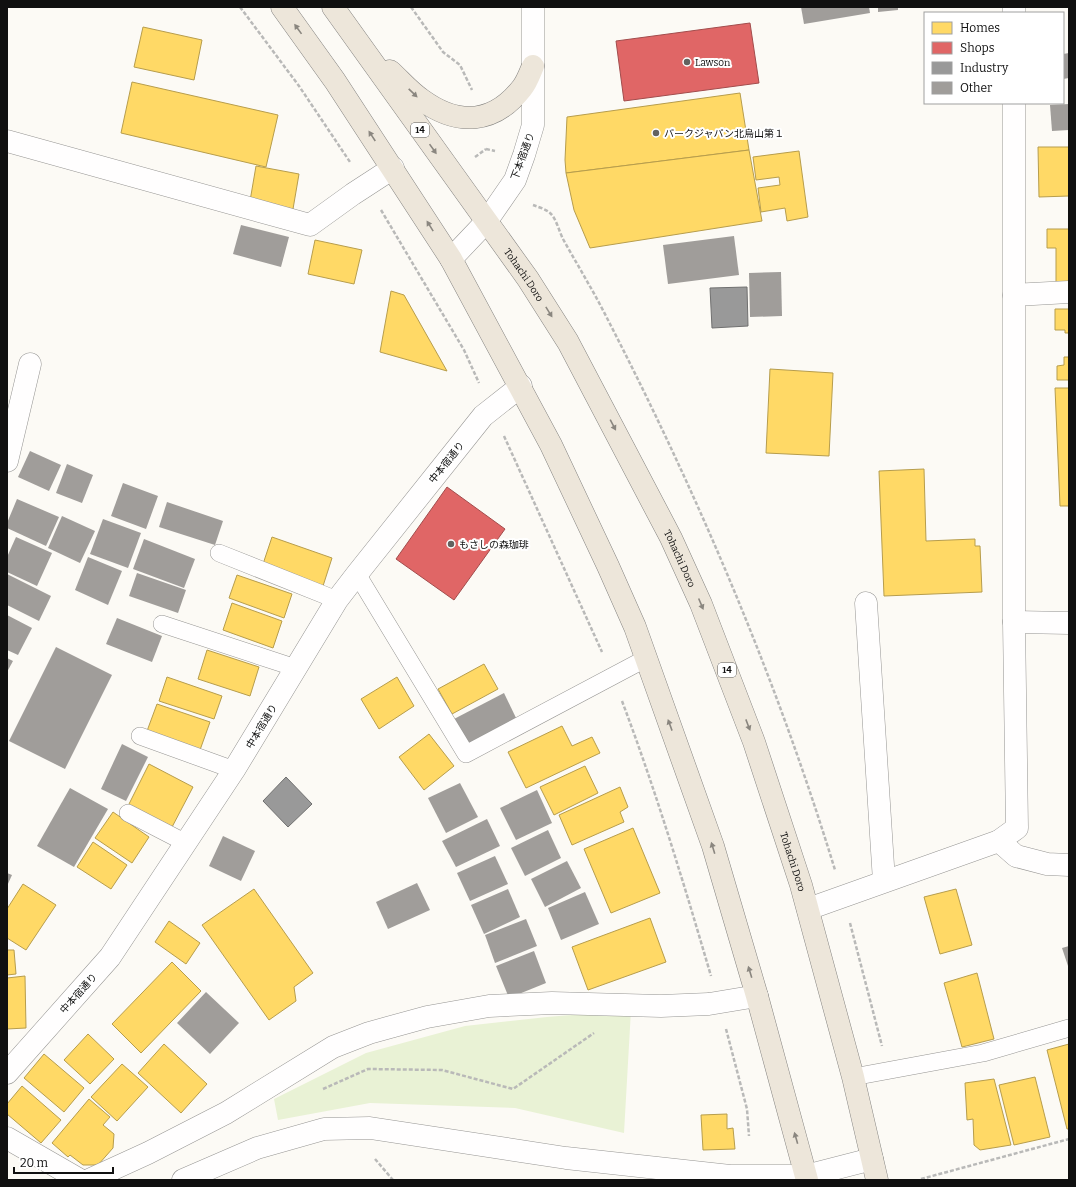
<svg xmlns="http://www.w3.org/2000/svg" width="1076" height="1187" font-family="Bitter,'Noto Sans JP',serif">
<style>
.green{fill:#e9f2d5}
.homes{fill:#ffd966;stroke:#b79d4c}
.shops{fill:#e06666;stroke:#a24c4c}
.industry{fill:#999;stroke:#707070}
.building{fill:#a09d9a}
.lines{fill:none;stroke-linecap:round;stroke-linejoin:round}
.service-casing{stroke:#969593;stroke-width:18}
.minor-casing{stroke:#969593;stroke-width:23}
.tertiary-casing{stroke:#969593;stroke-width:23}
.primary-casing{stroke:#848380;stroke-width:23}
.path{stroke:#b9b9b8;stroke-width:2.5;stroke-dasharray:4 2;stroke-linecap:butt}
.service{stroke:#fffefe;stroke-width:17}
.minor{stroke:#fffefe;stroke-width:22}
.tertiary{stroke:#fffefe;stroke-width:22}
.primary{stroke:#ede6da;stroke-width:22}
.oneway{fill:#8a867f}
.poi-dot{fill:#636260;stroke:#fff;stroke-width:1.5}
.labels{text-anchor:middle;stroke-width:4;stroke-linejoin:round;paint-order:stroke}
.shield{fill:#fff;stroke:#585858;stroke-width:1}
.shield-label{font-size:9px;font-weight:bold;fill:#101010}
.poi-label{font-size:10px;fill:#101010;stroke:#fff;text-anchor:start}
.street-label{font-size:10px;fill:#101010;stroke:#fff}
</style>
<rect width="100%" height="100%" fill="#fcfaf5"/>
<path class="green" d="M631,1010l-7,123 -109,-25 -145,-5 -92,17 -4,-21 92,-46 99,-27 82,-9z"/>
<g class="homes">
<path d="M143,27l59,13 -8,40 -60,-13z"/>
<path d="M132,82l146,33 -12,52 -145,-34z"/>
<path d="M740,93l9,57 -183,23 -1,-13 2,-43z"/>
<path d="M1038,147h31v49l-30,1z"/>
<path d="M749,150l13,71 -172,27 -16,-38 -8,-37z"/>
<path d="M799,151l9,66 -21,4 -2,-13 -24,4 -3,-24 22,-3 -1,-8 -23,3 -3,-23z"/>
<path d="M256,166l43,8 -6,35 -43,-8z"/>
<path d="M1047,229h22v53h-13v-34h-9z"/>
<path d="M315,240l47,10 -8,34 -46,-10z"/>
<path d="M391,291l13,4 43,76 -67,-19z"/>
<path d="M1055,309h14v24h-4v-3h-10z"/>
<path d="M1064,357h5v23h-12v-14l7,-1z"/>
<path d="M770,369l63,4 -4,83 -63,-3z"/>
<path d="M1055,388h14v118h-9z"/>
<path d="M924,469l2,72 49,-2v7h5l2,46 -98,4 -5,-125z"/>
<path d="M272,537l60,21 -9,28 -60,-22z"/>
<path d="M237,575l55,19 -8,24 -55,-20z"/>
<path d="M232,603l50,18 -9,27 -50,-18z"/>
<path d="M207,650l52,17 -9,29 -52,-17z"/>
<path d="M484,664l14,25 -46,25 -14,-25z"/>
<path d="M167,677l55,19 -8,23 -55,-18z"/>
<path d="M397,677l17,29 -35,23 -18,-30z"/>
<path d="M157,704l53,18 -10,28 -53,-19z"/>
<path d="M562,726l10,20 20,-9 8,16 -74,35 -18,-36z"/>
<path d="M429,734l25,32 -30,24 -25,-33z"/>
<path d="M149,764l44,23 -22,42 -43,-23z"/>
<path d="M585,766l13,27 -44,22 -14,-28z"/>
<path d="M620,787l8,20 -8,5 4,10 -52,23 -13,-30z"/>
<path d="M113,812l36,25 -17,26 -37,-25z"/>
<path d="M633,828l27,65 -49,20 -27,-64z"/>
<path d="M93,842l34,23 -16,24 -34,-22z"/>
<path d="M23,884l33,21 -30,45 -19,-12v-29z"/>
<path d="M254,889l59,84 -19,14 2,14 -27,19 -67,-95z"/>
<path d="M956,889l16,56 -32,9 -16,-57z"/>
<path d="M650,918l16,44 -78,28 -16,-43z"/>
<path d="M169,921l31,22 -14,21 -31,-22z"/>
<path d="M7,950h7l2,24 -9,1z"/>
<path d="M172,962l29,29 -60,62 -29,-29z"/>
<path d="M977,973l17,66 -32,8 -18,-64z"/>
<path d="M25,976l1,52 -19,1v-51z"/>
<path d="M88,1034l26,25 -24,25 -26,-24z"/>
<path d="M164,1044l43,40 -26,29 -43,-40z"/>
<path d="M1069,1044v85h-2l-20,-79z"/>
<path d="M44,1054l40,34 -20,24 -40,-34z"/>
<path d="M122,1064l26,23 -31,34 -26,-24z"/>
<path d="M1035,1077l15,60 -36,8 -15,-60z"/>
<path d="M994,1079l17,66 -31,5 -6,-5 -1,-26 -6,1 -2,-37z"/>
<path d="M22,1086l39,34 -20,23 -34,-29v-10z"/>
<path d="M89,1099l21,18 -7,8 11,9 -1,14 -15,17h-15l-13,-10 -2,2 -16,-14z"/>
<path d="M727,1114v15l6,-1 2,21 -32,1 -2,-35z"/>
</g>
<g class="shops">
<path d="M750,23l9,60 -135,18 -8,-60z"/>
<path d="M447,487l58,42 -51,71 -58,-41z"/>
</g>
<g class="industry">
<path d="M747,287l1,39 -36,2 -2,-40z"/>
<path d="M286,777l26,27 -24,23 -25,-26z"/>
</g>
<g class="building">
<path d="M801,7h68l1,6 -66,11z"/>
<path d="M878,7h20v3l-20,2z"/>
<path d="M1069,53v25l-6,1v-25z"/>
<path d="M1069,104v26l-17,1 -2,-26z"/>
<path d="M241,225l48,12 -8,30 -48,-13z"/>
<path d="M734,236l5,39 -71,9 -5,-39z"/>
<path d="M781,272l1,44 -32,1 -1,-44z"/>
<path d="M30,451l31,14 -12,26 -31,-14z"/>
<path d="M67,464l26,11 -11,28 -26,-10z"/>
<path d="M123,483l35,13 -12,33 -35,-13z"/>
<path d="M17,499l42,18 -13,29 -39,-18v-5z"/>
<path d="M167,502l56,19 -8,24 -56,-18z"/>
<path d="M62,516l33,15 -15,32 -32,-15z"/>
<path d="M103,519l38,14 -13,35 -38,-14z"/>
<path d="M16,537l36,16 -15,33 -30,-14v-15z"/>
<path d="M144,539l51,20 -11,29 -51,-19z"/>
<path d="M88,557l34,14 -14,34 -33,-15z"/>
<path d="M137,573l49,17 -8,23 -49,-17z"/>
<path d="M7,574l44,22 -12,25 -32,-16z"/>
<path d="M7,615l25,13 -14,27 -11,-5z"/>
<path d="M117,618l45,18 -10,26 -46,-18z"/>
<path d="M56,647l56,28 -47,94 -56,-28z"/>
<path d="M7,658l6,3 -6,11z"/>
<path d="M504,693l13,27 -50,26 -13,-27z"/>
<path d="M122,744l26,13 -22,44 -25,-12z"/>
<path d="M460,783l18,34 -32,16 -18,-35z"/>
<path d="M70,788l38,21 -34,58 -37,-21z"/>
<path d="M537,790l15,33 -36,17 -16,-32z"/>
<path d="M487,819l13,27 -44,21 -14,-26z"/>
<path d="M548,830l13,28 -36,18 -14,-28z"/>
<path d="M223,836l32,15 -14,30 -32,-15z"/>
<path d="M495,856l13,28 -38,17 -13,-28z"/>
<path d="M567,861l14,27 -36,19 -14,-28z"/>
<path d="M7,873l5,2 -5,11z"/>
<path d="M417,883l13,27 -42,19 -12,-27z"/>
<path d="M508,889l12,28 -36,17 -13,-29z"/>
<path d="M585,892l14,32 -38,16 -13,-32z"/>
<path d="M526,919l11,27 -42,17 -10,-28z"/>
<path d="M1069,946v23l-7,-21z"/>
<path d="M534,951l12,32 -37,15 -13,-32z"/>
<path d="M206,992l33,31 -29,31 -33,-31z"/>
</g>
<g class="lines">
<defs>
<g id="service">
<path d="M219,553l118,47"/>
<path d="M357,574l109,180 179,-95"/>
<path d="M162,624l134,44"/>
<path d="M140,736l94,34"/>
<path d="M128,813l58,30"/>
<path d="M853,1077l130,-24 86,-25"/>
</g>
<g id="minor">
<path d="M1014,7v6"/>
<path d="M7,141l303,84 43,-31 40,-26"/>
<path d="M1014,295l55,-3"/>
<path d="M7,461l23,-97"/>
<path d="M866,603l18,278"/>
<path d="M1014,622l55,1"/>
<path d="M999,841l18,-13 -3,-206v-519"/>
<path d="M808,909l191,-68 17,15 31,8 22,1"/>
<path d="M7,1073l103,-116 124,-187 103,-170 20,-26 126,-158 38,-30"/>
<path d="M7,1138l73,42"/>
<path d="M89,1180l59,-27 78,-40 107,-66 36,-14 58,-16 62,-11 63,-3 109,3 48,-2 48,-8"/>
</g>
<g id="tertiary">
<path d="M451,259l35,-37 29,-42 9,-25 9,-30v-118"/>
<path d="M183,1180l74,-32 67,-19 46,-1 196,30 164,18h76l66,-17"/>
</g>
<g id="primary">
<path d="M282,7l53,74 116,178 100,186 57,121 27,61 78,219 44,150 50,184"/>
<path id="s1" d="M333,7l195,272 40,63 103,196 30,66 53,138 47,143 52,192 24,103"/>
<path d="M390,71c10,9 20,21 32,29 36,26 72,24 100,-12 5,-6 8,-15 11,-22"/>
</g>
</defs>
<use href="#service" class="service-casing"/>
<use href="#minor" class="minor-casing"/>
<use href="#tertiary" class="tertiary-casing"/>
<use href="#primary" class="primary-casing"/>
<g class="path">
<path d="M240,7l59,79 51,76"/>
<path d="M411,7l32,45 17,13 12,25"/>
<path d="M486,149l9,2"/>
<path d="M475,157l11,-8"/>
<path d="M533,205c5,2 13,4 17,8 6,5 9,18 13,26 15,27 31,53 45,81 91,177 169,360 227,550"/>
<path d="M381,210l83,140 15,33"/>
<path d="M504,436l98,216"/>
<path d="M622,701c34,90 62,183 89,275"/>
<path d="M850,923l32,123"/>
<path d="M726,1029l21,80 2,27"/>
<path d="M323,1089l45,-20 74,1 71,19 81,-56"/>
<path d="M375,1159l18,21"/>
<path d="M921,1179l148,-40"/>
</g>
<use href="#service" class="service"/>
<use href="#minor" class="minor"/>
<use href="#tertiary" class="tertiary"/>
<use href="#primary" class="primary"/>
</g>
<defs><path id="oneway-solid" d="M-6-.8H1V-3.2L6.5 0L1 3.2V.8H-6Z"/></defs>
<g class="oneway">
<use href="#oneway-solid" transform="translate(298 29) rotate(-126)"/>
<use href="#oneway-solid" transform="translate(413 93) rotate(44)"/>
<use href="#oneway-solid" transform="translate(372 136) rotate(-123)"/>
<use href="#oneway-solid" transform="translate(433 149) rotate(55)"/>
<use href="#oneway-solid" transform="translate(430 226) rotate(-122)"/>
<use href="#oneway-solid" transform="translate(549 312) rotate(58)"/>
<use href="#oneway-solid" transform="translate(613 425) rotate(62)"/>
<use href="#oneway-solid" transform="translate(701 604) rotate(67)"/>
<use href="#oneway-solid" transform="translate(670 725) rotate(-110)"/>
<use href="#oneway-solid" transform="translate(748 725) rotate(69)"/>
<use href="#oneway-solid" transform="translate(713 848) rotate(-107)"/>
<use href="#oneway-solid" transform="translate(750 972) rotate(-107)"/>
<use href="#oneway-solid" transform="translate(796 1138) rotate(-106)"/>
</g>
<g class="poi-dot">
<circle cx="687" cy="62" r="4"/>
<circle cx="656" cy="133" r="4"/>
<circle cx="451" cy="544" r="4"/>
</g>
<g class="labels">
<g class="shield">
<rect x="411" y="123" width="18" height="14" rx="3"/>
<rect x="718" y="663" width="18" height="14" rx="3"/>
</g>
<g class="shield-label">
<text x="420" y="133">14</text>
<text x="727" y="673">14</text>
</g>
<g class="poi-label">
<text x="695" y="66">Lawson</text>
<text x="664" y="137">パークジャパン北烏山第１</text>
<text x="459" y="548">もさしの森珈琲</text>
</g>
<g class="street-label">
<text transform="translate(522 156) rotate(-70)" y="4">下本宿通り</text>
<text dy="4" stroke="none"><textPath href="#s1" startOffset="329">Tohachi Doro</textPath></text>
<text transform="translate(446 462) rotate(-51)" y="4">中本宿通り</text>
<text dy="4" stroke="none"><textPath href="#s1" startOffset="653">Tohachi Doro</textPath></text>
<text transform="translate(261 726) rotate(-59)" y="4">中本宿通り</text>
<text dy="4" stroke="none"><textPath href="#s1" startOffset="977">Tohachi Doro</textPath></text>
<text transform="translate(78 993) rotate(-48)" y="4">中本宿通り</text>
</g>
</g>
<rect width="1076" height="1187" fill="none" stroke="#101010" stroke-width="16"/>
<rect x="924" y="12" width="140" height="92" fill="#ffffff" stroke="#9f9f9f"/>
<rect x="932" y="22" width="20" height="12" fill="#ffd966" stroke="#9f9f9f"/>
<text x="960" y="32" font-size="12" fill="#101010">Homes</text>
<rect x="932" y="42" width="20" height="12" fill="#e06666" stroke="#9f9f9f"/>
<text x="960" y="52" font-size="12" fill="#101010">Shops</text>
<rect x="932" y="62" width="20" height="12" fill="#999999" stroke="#9f9f9f"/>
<text x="960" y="72" font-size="12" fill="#101010">Industry</text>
<rect x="932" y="82" width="20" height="12" fill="#a09d9a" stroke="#9f9f9f"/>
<text x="960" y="92" font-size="12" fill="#101010">Other</text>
<path d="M14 1167v6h99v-6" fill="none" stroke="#101010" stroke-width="2"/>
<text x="20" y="1167" font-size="12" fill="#101010" stroke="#ffffff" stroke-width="3" paint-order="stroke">20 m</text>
</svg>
